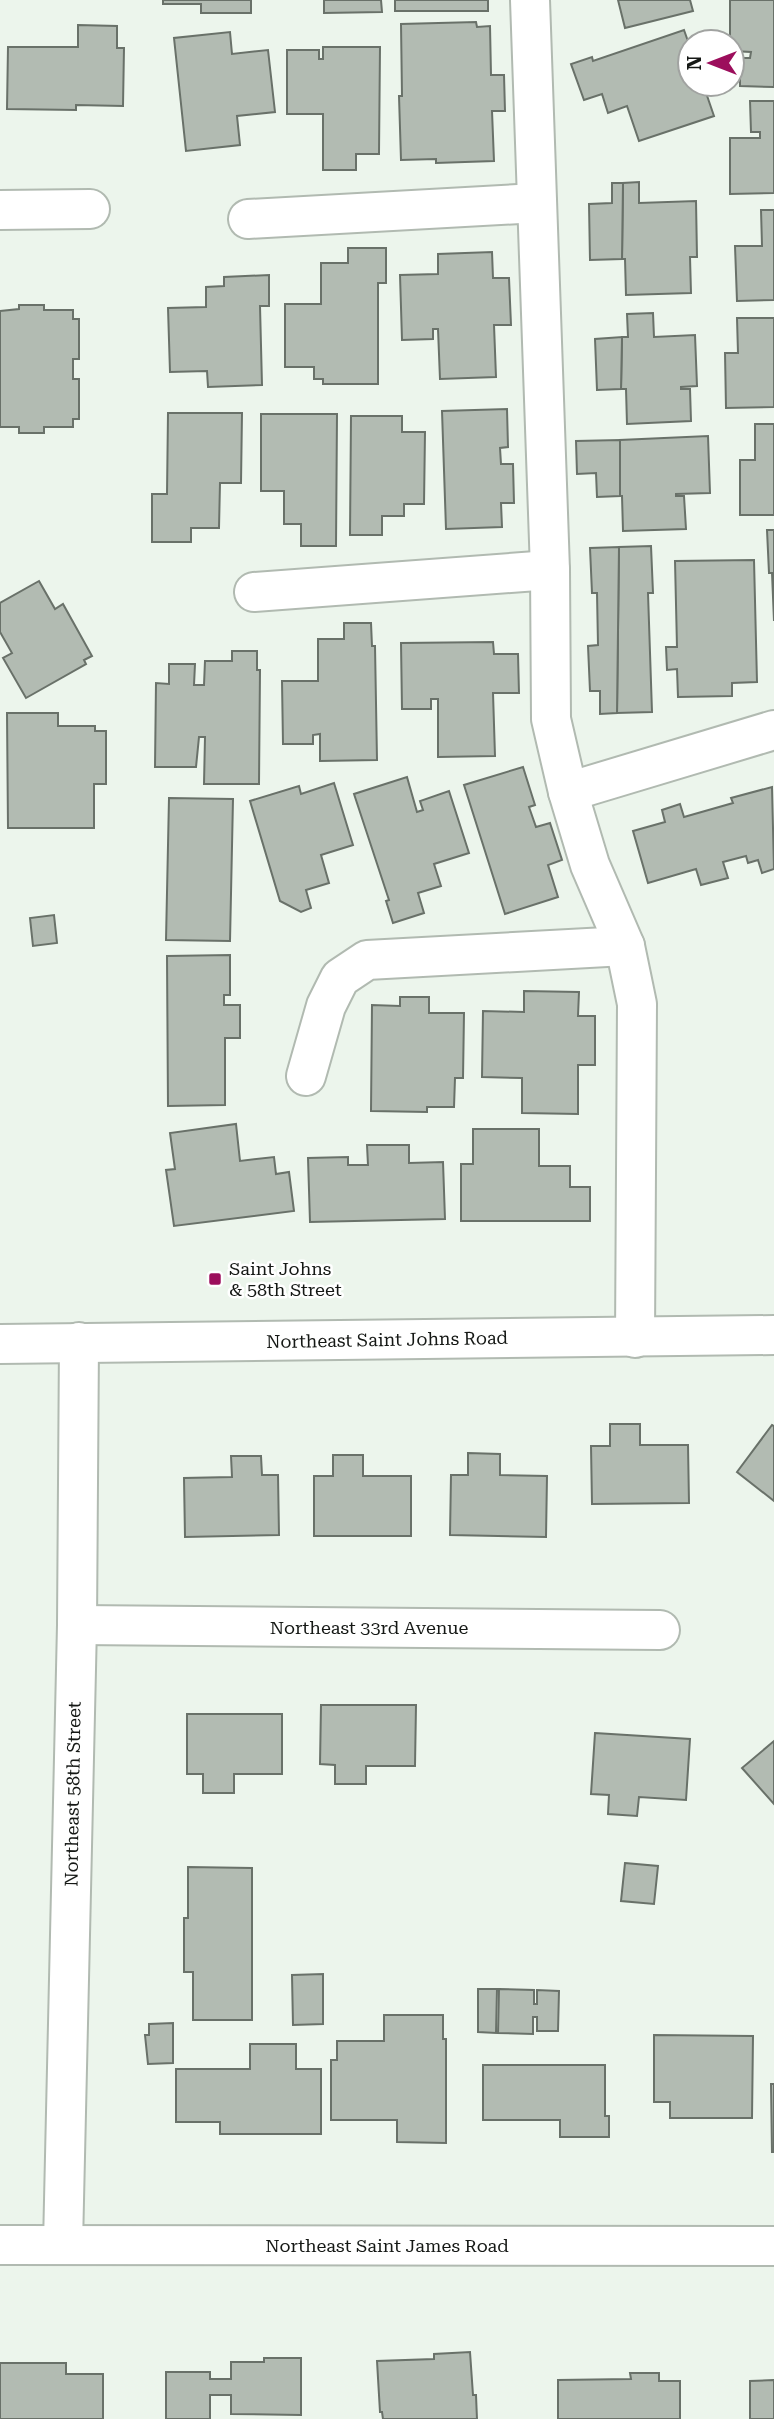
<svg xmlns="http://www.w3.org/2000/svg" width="774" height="2419" font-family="'Roboto Serif',serif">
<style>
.building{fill:#b2bbb2;stroke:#697169;stroke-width:2}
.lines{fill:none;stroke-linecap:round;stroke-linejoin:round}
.street-casing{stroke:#b1bab1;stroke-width:42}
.secondary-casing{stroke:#b1bab1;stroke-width:42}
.street{stroke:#fff;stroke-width:38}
.secondary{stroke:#fff;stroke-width:38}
.poi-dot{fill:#9c0e5c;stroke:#fff;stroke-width:2.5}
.labels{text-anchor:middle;stroke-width:5;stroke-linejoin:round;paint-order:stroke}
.poi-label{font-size:18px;fill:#151815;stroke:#fff;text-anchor:start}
.street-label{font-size:18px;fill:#151815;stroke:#fff}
</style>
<rect width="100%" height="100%" fill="#ecf5ec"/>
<g class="building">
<path d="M163,0h88v13h-50v-9h-38z"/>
<path d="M324,0h57l1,12 -58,1z"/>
<rect x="395" y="0" width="93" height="11"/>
<path d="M618,0h72l3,11 -68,17z"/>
<path d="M730,0h44v87l-34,-1v-28h10l1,-6 -19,-1v-9h-2z"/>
<path d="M476,22l1,5 13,-1 1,49h13l1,36h-13l2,50 -58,2v-4l-35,1 -2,-64h3l-1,-72z"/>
<path d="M78,25l39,1v22h7l-1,58 -47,-1v5l-69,-1 1,-62h70z"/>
<path d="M684,30l6,17v37h13l11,32 -75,25 -12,-35 -19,7 -6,-19 -18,6 -13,-36 21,-7 1,4z"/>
<path d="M230,32l2,22 36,-4 7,62 -38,4 3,29 -54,6 -12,-113z"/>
<path d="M323,47h57l-1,107h-23v16h-33v-56h-36v-64h32v9h4z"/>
<path d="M750,101h24v92l-44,1v-56h30v-6h-9z"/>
<path d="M639,182v21l57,-2 1,56h-7l1,36 -65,2 -1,-36h-3l1,-76z"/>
<path d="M612,183h11l-1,76 -32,1 -1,-56 23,-1z"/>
<path d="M761,210h13v90l-37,1 -2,-55h27z"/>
<path d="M348,248h38v35h-8v101h-55v-5h-9v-12h-29v-63h36v-41h27z"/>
<path d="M492,252l1,26h16l2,47h-17l2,52 -56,2 -2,-50h-5v10l-31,1 -2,-65 38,-1v-20z"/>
<path d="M269,275v31h-9l2,79 -54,2 -1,-16 -37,1 -2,-64 38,-1v-20l18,-1v-9z"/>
<path d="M19,305h25v5h29v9h6v40h-6v20h6v40h-6v8h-29v6h-25v-6h-19v-116l19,-2z"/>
<path d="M653,313l1,24 41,-2 2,51 -16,1v2h9l1,32 -64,3 -1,-35h-5l1,-52h6l-1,-23z"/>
<path d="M737,318h37v89l-48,1 -1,-55h13z"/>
<path d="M622,337l-1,52 -24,1 -2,-51z"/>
<path d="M507,409l1,38 -8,1 1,16h12l1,39h-13l1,24 -56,2 -4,-118z"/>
<path d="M168,413h74l-1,70h-21l-1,45h-28v14h-39v-48h15z"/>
<path d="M261,414h76l-1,132h-35v-22h-17v-33h-23z"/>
<path d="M351,416h51v16h23l-1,72h-20v12h-22v19h-32z"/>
<path d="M755,424h19v91h-34v-55h15z"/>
<path d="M708,436l2,57 -34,1v2h8l2,33 -63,2 -1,-35h-2v-56z"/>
<path d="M620,440v56l-23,1 -1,-24 -19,1 -1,-33z"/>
<path d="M767,530h7v91l-2,-48h-3z"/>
<path d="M651,546l2,47h-5l4,119 -35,1 2,-166z"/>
<path d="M619,547l-2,166 -17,1v-23h-10l-2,-45 10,-1 -1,-52h-5l-2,-45z"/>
<path d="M754,560l3,122 -25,1v13l-54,1 -1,-28 -10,1 -1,-23h11l-2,-86z"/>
<path d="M39,581l16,28 8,-5 29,52 -8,4 2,4 -60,34 -23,-40 9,-5 -12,-21v-29z"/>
<path d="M344,623h27l1,23h3l2,114 -57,1v-27l-7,1v9h-30l-1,-63h36v-42h26z"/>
<path d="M493,642l1,12h24l1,39h-26l2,63 -57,1v-58h-7v10h-29l-1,-66z"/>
<path d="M232,651h25v19h3l-1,114h-55l1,-47h-6l-3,30h-41l1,-84 13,1v-20h26l-1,21h10l1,-24h27z"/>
<path d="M7,713h51v13h37v5h11v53h-12v44h-86z"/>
<path d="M523,767l12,38 -6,2 7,20 14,-4 12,37 -14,5 10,32 -53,17 -41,-129z"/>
<path d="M407,777l10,35 6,-2 -3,-9 29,-10 20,62 -35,11 7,22 -23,7 6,20 -31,10 -7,-22 3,-1 -35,-106z"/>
<path d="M334,783l19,62 -32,10 8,28 -23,7 5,18 -10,4 -21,-11 -30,-100 49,-15 2,8z"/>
<path d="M772,787l2,82 -12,4 -4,-13 -10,3 -2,-7 -23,6 5,16 -27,7 -5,-16 -48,14 -15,-52 32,-9 -3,-12 18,-6 4,13 49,-14 -2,-5z"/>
<path d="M169,798l64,1 -3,142 -64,-1z"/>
<path d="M54,915l3,28 -24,3 -3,-28z"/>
<path d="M230,955v40h-6v10h16v33h-15v67l-57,1 -1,-150z"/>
<path d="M524,991l55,1 -1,24h17v49h-17v49l-56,-1v-35l-40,-1 1,-66 41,1z"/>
<path d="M400,997h29v16h35l-1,65h-8l-1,29h-27v5l-56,-1 1,-106 28,1z"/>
<path d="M236,1124l4,37 34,-4 2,17 13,-2 5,39 -120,15 -8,-56 9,-1 -5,-36z"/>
<path d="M473,1129h66v37h31v21h20v34h-129v-57h12z"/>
<path d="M367,1145h42v18l34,-1 2,57 -135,3 -2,-64 40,-1v8h20z"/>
<path d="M610,1424h30v21h48l1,58 -97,1 -1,-58h19z"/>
<path d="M772,1425l2,1v75l-37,-29z"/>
<path d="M468,1453l32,1v21l47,1 -1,61 -96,-2 1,-60h17z"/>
<path d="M333,1455h30v21h48v60h-97v-60h19z"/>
<path d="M231,1456h30l1,19h16l1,60 -94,2 -1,-59 48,-1z"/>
<path d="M321,1705h95l-1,61h-49v18h-31v-19l-15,-1z"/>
<path d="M187,1714h95v60h-48v19h-31v-19h-16z"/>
<path d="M595,1733l95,6 -4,61 -47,-3 -2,19 -29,-2 1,-19 -18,-1z"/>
<path d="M774,1741v63l-32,-36z"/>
<path d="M625,1863l33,3 -4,38 -33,-3z"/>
<path d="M188,1867l64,1v152h-59v-48h-9v-54h4z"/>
<path d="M323,1974v50l-30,1 -1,-50z"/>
<path d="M478,1989h19l-1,44 -18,-1z"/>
<path d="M499,1989l35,1v14h3v-14l22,1 -1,40h-21v-14h-4v17l-35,-1z"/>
<path d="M384,2015h59v24h3v104l-49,-1v-22h-66v-60h6v-19h47z"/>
<path d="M173,2023v40l-25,1 -3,-29h4v-11z"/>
<path d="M654,2035l99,1 -1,82h-82v-16h-16z"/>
<path d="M250,2044h46v25h25v65h-101v-12h-44v-53h74z"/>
<path d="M483,2065h122v51h4v21h-49v-17h-77z"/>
<path d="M771,2084h3v68h-2z"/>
<path d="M470,2352l3,43h3l1,24h-94l-1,-7h-2l-3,-51 57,-2v-5z"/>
<path d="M264,2358h37v57l-70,-1v-19h-21v24h-44v-47h44v7h21v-17h33z"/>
<path d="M0,2363h66v11h37v45h-103z"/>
<path d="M630,2373h29v8h21v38h-122v-39l73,-1z"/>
<path d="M774,2380v39h-24v-38z"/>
</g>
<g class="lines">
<defs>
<g id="street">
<path d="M530,0l20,570 1,149 17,73 22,73 35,81 12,58 -2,334"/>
<path d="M0,210l90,-1"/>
<path d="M248,219l289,-16"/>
<path d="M254,592l296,-22"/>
<path d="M568,792l206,-62"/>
<path d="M306,1076l20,-70 14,-28 27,-18 258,-14"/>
<path d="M77,1625l583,5"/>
<path d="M63,2245l14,-620 2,-283"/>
</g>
<g id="secondary">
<path d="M0,1344l774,-9"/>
<path d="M0,2245l774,1"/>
</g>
</defs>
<use href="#street" class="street-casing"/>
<use href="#secondary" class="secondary-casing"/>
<use href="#street" class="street"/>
<use href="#secondary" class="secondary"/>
</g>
<rect class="poi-dot" x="208" y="1272" width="14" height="14" rx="3.5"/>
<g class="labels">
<g class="poi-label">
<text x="229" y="1275">Saint Johns<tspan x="229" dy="21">&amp; 58th Street</tspan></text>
</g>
<g class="street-label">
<text transform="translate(387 1340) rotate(-1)" y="6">Northeast Saint Johns Road</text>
<text x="369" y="1634">Northeast 33rd Avenue</text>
<text transform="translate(73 1794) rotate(-89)" y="6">Northeast 58th Street</text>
<text x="387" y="2252">Northeast Saint James Road</text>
</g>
</g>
<g transform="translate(711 63) rotate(270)"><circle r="33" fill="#ffffff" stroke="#a1a3a1" stroke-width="2"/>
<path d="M0-5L12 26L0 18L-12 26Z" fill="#9c0e5c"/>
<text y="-10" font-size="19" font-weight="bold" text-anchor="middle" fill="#151815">N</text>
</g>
</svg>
